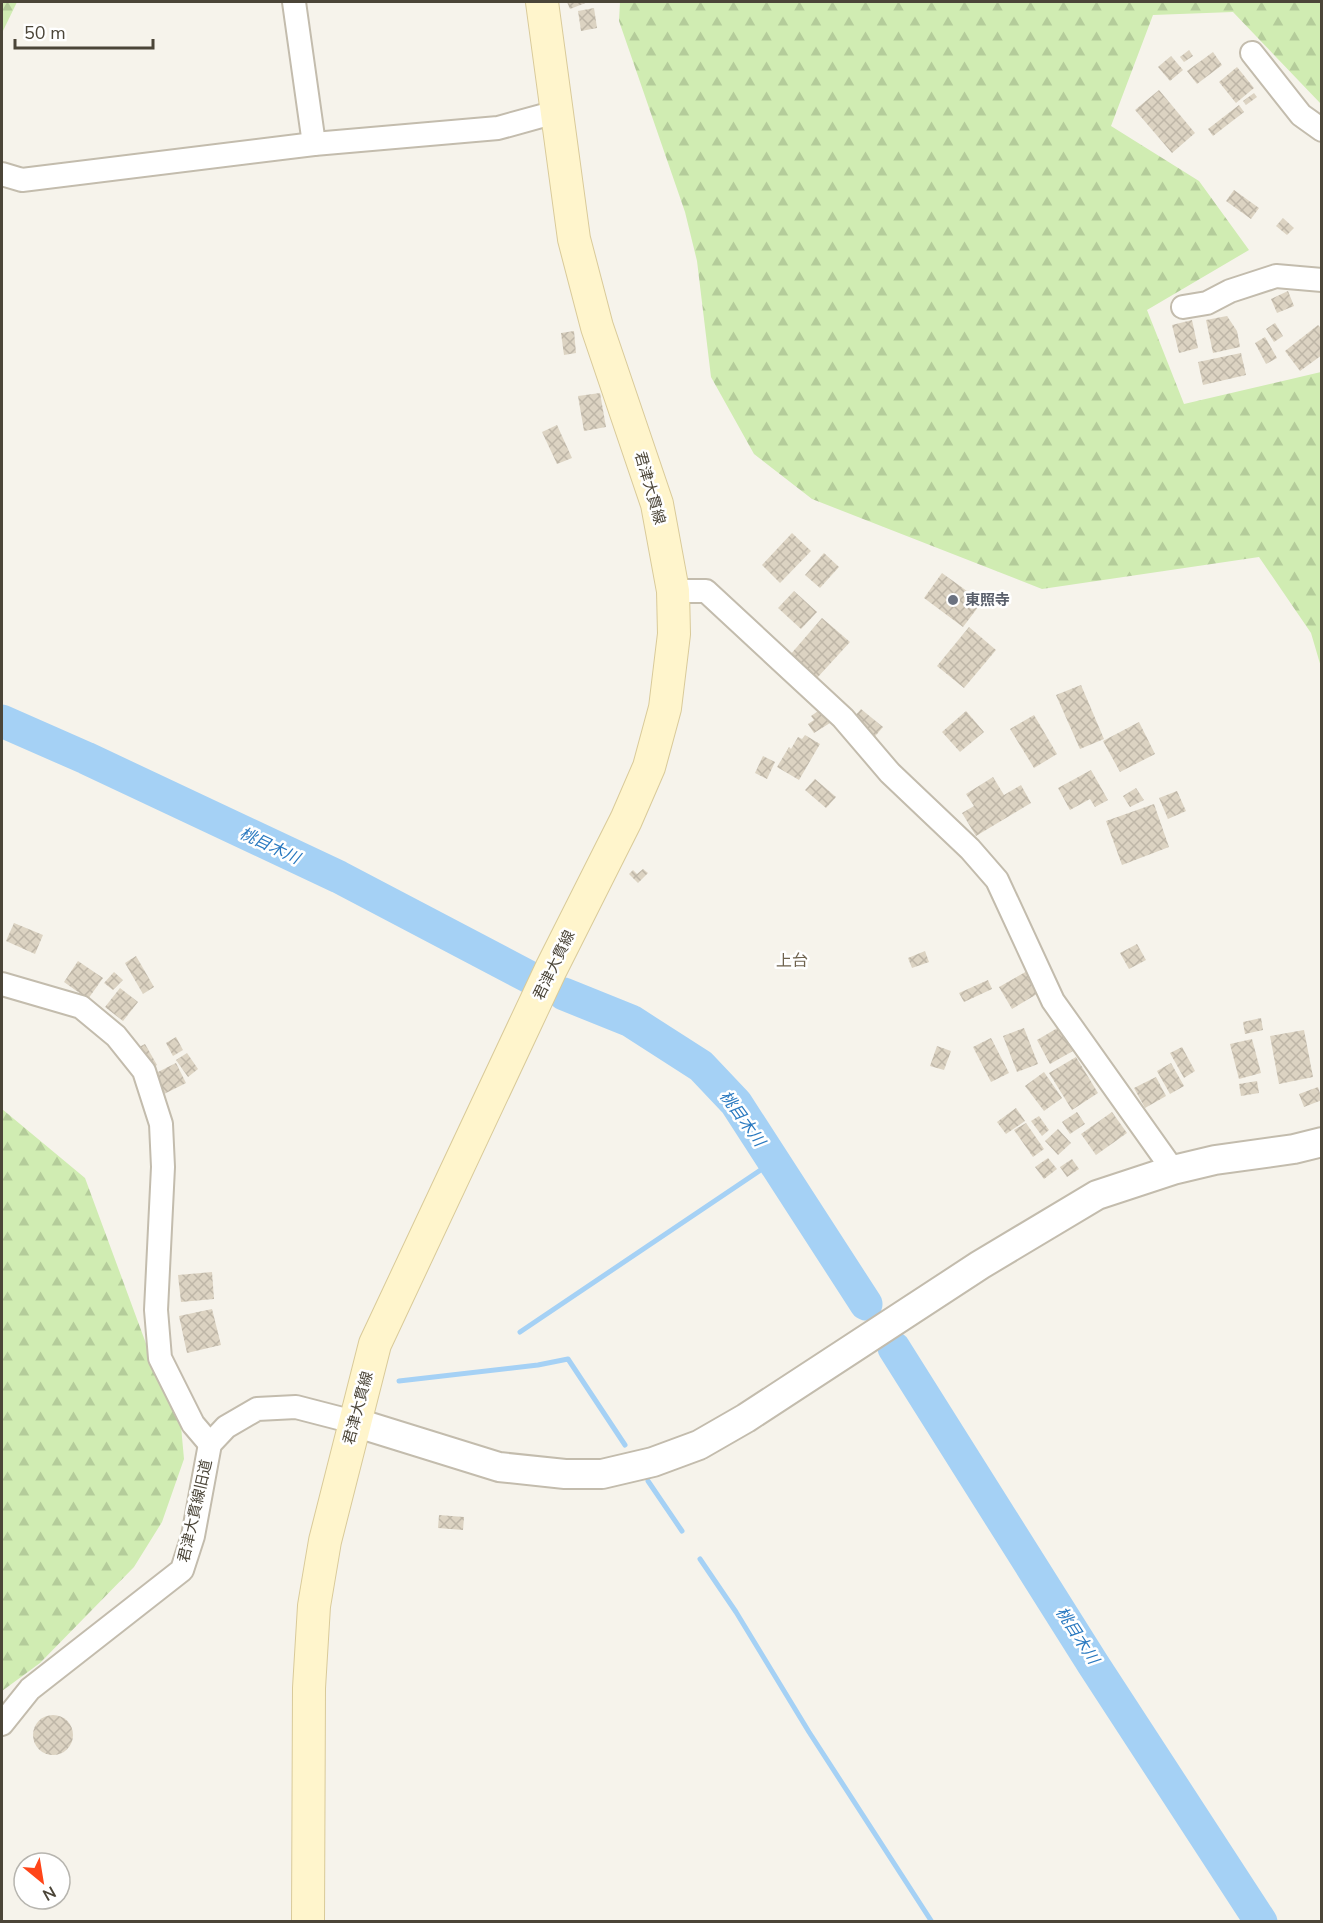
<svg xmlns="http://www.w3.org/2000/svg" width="1323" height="1923" font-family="'Nunito Sans','Noto Sans JP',sans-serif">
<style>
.forest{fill:url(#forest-firs)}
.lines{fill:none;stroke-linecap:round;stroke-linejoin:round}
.stream{stroke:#a5d1f5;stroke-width:5}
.river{stroke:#a5d1f5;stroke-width:33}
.building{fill:url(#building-cross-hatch)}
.minor-casing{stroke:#c3bcad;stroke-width:26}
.tertiary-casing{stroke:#c3bcad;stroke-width:32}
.secondary-casing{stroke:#d9ca99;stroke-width:34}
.minor{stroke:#fff;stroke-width:22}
.tertiary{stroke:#fff;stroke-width:28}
.secondary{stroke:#fff5cc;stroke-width:32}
.worship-dot{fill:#6b7280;stroke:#fff;stroke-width:2}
.labels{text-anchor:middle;stroke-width:5;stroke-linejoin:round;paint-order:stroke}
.street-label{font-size:15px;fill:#4b4538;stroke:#fff}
.worship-label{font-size:15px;font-weight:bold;fill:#5b616d;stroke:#fff;text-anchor:start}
.water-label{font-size:16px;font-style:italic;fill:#2979c0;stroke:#fff}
.neighbourhood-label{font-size:16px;fill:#6f634e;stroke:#fff}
</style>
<defs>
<pattern id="forest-firs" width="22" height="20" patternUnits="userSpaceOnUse" patternTransform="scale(1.5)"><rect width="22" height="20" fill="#d0ecb2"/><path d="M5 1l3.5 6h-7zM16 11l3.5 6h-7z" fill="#b4cc9a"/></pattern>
<pattern id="building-cross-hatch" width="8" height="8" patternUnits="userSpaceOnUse" patternTransform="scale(1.5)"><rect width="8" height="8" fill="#dcd3c2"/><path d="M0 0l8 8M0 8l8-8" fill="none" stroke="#beb6a7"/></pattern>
</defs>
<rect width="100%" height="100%" fill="#f6f3eb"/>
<g class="forest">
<path d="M2,2h15l-15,31z"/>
<path d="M620,2h701v102l-88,-92 -80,3 -42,111 88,55 50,69 -102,60 37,94 137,-32v295l-10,-34 -52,-76 -217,32 -230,-90 -58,-45 -43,-77 -14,-116 -12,-49 -66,-191z"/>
<path d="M2,1109l83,69 77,209 19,39 3,33 -22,63 -28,45 -94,96 -38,28z"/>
</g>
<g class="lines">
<g class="stream">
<path d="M520,1332l254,-171"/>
<path d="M399,1381l139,-16 30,-6 57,86"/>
<path d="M648,1481l34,50"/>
<path d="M700,1559l36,53 73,120 123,190"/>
</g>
<g class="river">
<path d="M2,721l84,37 253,119 194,102"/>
<path d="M564,994l67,27 70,45 35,37 130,201"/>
<path d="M894,1348l199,316 168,258"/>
</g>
</g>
<g class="building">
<path d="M567,2h21l-18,7z"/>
<path d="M594,8l3,20 -16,3 -3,-20z"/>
<path d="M1189,50l4,6 -9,6 -4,-5z"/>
<path d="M1213,52l9,13 -25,19 -10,-13z"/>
<path d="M1171,56l12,14 -13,11 -12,-14z"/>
<path d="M1237,67l17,21 -18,15 -17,-21z"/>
<path d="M1159,90l36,43 -23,20 -37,-43z"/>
<path d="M1254,93l3,4 -11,8 -3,-4z"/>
<path d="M1239,105l5,7 -31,24 -5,-7z"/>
<path d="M1234,190l25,18 -8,11 -25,-18z"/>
<path d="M1283,218l11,10 -7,7 -11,-9z"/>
<path d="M1288,291l6,15 -17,7 -6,-14z"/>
<path d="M1227,316l10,15 3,16 -27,6 -7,-33z"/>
<path d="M1192,320l6,28 -19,5 -7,-28z"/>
<path d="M1275,323l8,13 -9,6 -8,-13z"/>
<path d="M1318,325l4,4v26l-22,16 -15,-20z"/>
<path d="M574,331l2,22 -12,2 -3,-22z"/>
<path d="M1265,337l12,21 -11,6 -11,-21z"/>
<path d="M1241,353l5,22 -43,10 -5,-23z"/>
<path d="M600,393l6,34 -22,4 -6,-35z"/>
<path d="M557,425l15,33 -15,6 -15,-32z"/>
<path d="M792,533l19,18 -31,32 -18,-18z"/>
<path d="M824,553l15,14 -19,21 -15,-13z"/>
<path d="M942,573l40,29 -19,25 -39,-29z"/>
<path d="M794,591l23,21 -16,17 -23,-21z"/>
<path d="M822,618l28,24 -33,36 -27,-23z"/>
<path d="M969,627l27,23 -32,38 -27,-22z"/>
<path d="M1081,685l23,54 -24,10 -24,-54z"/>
<path d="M821,709l9,14 -16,10 -6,-9 6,-4 -3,-4z"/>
<path d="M861,709l22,18 -12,14 -22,-18z"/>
<path d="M966,711l18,21 -24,20 -18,-20z"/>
<path d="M1034,715l23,39 -23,14 -24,-39z"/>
<path d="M1139,722l16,32 -35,18 -17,-31z"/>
<path d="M805,735l15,9 -21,36 -22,-13 12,-20 2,2 7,-12 4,2z"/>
<path d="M763,756l12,6 -8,17 -12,-6z"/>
<path d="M1091,770l17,30 -13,7 -5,-8 -20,11 -12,-22z"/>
<path d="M993,777l11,18 17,-10 10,18 -55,33 -14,-23 12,-7 -8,-12z"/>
<path d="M815,779l21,18 -10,11 -21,-18z"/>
<path d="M1136,788l8,12 -14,7 -7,-11z"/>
<path d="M1177,791l9,20 -18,8 -9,-21z"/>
<path d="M1154,804l15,43 -47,18 -16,-44z"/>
<path d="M643,869l5,4 -10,10 -9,-9 4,-4 4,4z"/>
<path d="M14,923l29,12 -8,19 -29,-13z"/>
<path d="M1137,944l9,16 -17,9 -9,-16z"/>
<path d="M925,951l4,11 -17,6 -4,-10z"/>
<path d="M136,956l18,31 -11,7 -18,-31z"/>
<path d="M78,961l25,17 -15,21 -24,-17z"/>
<path d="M1029,970l13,21 -30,18 -13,-22z"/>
<path d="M114,972l9,8 -10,10 -9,-7z"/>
<path d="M988,980l4,9 -28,13 -5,-9z"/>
<path d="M120,988l18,14 -15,19 -18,-14z"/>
<path d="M1261,1018l2,12 -18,4 -2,-12z"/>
<path d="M1066,1023l14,24 -30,17 -13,-24z"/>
<path d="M1024,1028l14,36 -21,8 -14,-36z"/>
<path d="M1304,1030l9,47 -34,7 -9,-48z"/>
<path d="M176,1037l7,13 -10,6 -7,-13z"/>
<path d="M991,1038l18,35 -18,9 -18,-35z"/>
<path d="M1252,1039l9,34 -22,6 -9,-35z"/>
<path d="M145,1044l12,21 -7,5 -13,-22z"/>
<path d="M937,1046l14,5 -7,19 -14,-4z"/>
<path d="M1182,1047l13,24 -11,7 -14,-25z"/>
<path d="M187,1053l11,16 -10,8 -12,-17z"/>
<path d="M1076,1057l22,36 -26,17 -23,-37z"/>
<path d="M176,1063l10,20 -24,12 -10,-20z"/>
<path d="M1171,1063l13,23 -14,8 -13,-23z"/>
<path d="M1044,1072l18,26 -18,13 -19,-25z"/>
<path d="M1156,1077l10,19 -21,12 -11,-20z"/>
<path d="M1257,1081l2,12 -18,3 -2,-12z"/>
<path d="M1318,1087l4,13 -18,7 -5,-13z"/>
<path d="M1016,1108l9,13 -19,13 -9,-12z"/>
<path d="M1077,1112l8,12 -15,10 -8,-12z"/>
<path d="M1112,1112l15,21 -31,22 -15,-21z"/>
<path d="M1039,1116l10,14 -7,6 -11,-15z"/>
<path d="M1026,1123l18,26 -11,8 -19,-27z"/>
<path d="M1058,1129l13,14 -13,12 -13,-14z"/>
<path d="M1048,1158l9,11 -13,10 -9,-12z"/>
<path d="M1072,1159l7,10 -12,8 -7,-10z"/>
<path d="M212,1272l2,27 -33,3 -3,-27z"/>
<path d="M212,1309l9,36 -34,8 -8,-37z"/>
<path d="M439,1515l25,2 -1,13 -25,-2z"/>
<circle cx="53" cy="1735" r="20"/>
</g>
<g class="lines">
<defs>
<g id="minor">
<path d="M294,2l20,142"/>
<path d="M1252,53l49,62 21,15"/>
<path d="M2,174l20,6 292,-36 184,-16 58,-16"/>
<path d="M1183,307l24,-4 23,-12 46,-15 46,4"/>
<path d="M673,591h33l137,127 47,55 80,76 27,31 56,121 120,169"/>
<path d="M2,984l79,23 35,29 28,35 17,53 2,43 -7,143 4,48 33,66 17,20"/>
<path d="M2,1724l28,-35 152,-119 11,-34 17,-92 16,-17 31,-18 39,-2 58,15"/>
</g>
<path id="tertiary" d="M354,1422l145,45 66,7h37l51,-12 46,-17 47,-27 234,-153 117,-70 76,-25 42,-10 79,-11 28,-7"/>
<path id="secondary" d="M308,1922l1,-234 5,-82 11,-65 50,-197 176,-375 75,-149 23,-53 16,-59 9,-74 -1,-43 -16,-87 -60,-177 -23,-88 -32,-237"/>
</defs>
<use href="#minor" class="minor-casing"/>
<use href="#tertiary" class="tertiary-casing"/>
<use href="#secondary" class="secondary-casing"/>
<use href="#minor" class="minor"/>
<use href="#tertiary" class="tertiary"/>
<use href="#secondary" class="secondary"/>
</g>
<circle class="worship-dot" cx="953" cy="600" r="6"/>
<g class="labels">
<g class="street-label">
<text transform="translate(650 488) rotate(74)" y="5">君津大貫線</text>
<text transform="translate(554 965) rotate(-64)" y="5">君津大貫線</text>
<text transform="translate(358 1408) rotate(-75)" y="5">君津大貫線</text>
<text transform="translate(195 1511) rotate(-77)" y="5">君津大貫線旧道</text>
</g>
<g class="worship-label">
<text x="965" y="605">東照寺</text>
</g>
<g class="water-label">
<text transform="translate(270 845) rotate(25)" y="6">桃目木川</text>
<text transform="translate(743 1118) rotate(54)" y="6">桃目木川</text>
<text transform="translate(1078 1635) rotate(57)" y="6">桃目木川</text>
</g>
<g class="neighbourhood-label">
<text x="792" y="966">上台</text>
</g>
</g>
<rect width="1323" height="1923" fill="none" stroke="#4b4538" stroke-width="6"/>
<g transform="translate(42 1881) rotate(150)"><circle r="28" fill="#ffffff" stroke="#b7b5af" stroke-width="1.5"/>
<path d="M0-4.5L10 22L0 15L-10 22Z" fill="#ff4519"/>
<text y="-9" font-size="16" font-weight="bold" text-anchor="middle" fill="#4b4538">N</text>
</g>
<path d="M15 39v9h138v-9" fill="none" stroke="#4b4538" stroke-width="3"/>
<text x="24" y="39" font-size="18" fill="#4b4538" stroke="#ffffff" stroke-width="4.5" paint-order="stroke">50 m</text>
</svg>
